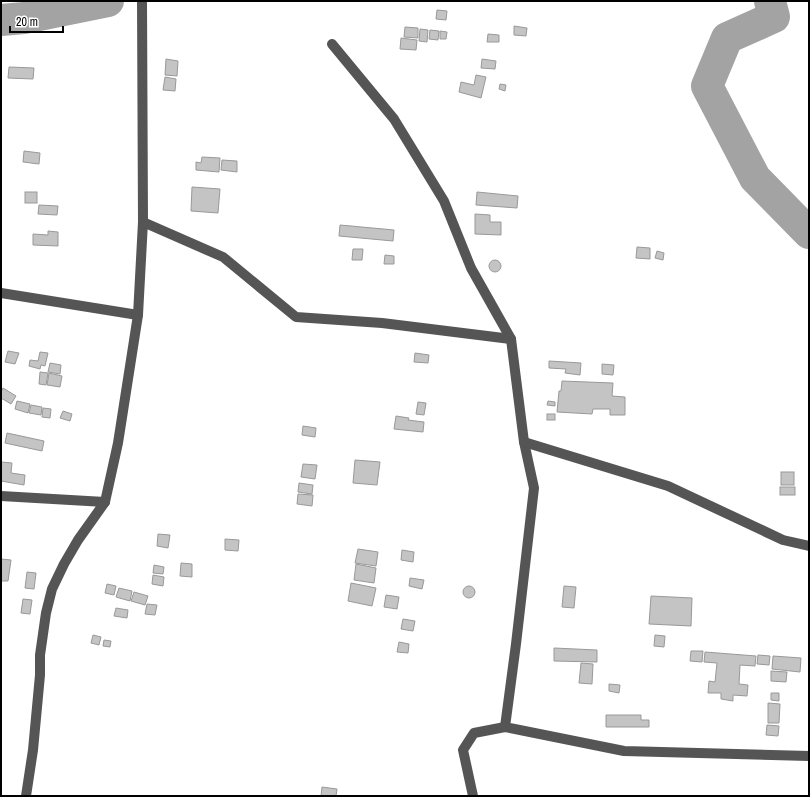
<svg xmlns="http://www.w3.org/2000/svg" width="810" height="797" font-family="'Archivo Narrow',sans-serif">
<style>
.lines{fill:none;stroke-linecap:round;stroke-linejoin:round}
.river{stroke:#a3a3a3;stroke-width:32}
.building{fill:#c4c4c4;stroke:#999}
.minor{stroke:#555;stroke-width:10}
</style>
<rect width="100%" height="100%" fill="#fff"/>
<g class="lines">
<g class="river">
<path d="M770,1l4,16 -47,21 -20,48 48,92 54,55"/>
<path d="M1,20l23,-2 84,-17"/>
</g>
</g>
<g class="building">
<path d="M437,10l10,1 -1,9 -10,-1z"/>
<path d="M514,26l13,2 -1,8 -12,-1z"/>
<path d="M405,27l13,1v10l-14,-1z"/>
<path d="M420,29l8,1 -1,12 -8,-1z"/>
<path d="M430,30l9,1 -1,9 -9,-1z"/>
<path d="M440,31l7,1 -1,7h-6z"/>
<path d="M488,34l11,1v7h-12z"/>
<path d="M401,38l16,2 -1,10 -16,-1z"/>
<path d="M166,59l12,2 -1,15 -12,-1z"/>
<path d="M482,59l14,2 -1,8 -14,-1z"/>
<path d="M9,67l25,1 -1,11 -25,-1z"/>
<path d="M476,75l10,2 -5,21 -22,-6 2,-10 13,3z"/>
<path d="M165,77l11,2 -1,12 -12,-1z"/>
<path d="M500,84l6,1 -1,6 -6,-2z"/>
<path d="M24,151l16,2 -1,11 -16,-2z"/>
<path d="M202,157l18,1 -1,14 -23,-2v-8l5,1z"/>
<path d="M222,160l15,1v11l-16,-2z"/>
<path d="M192,187l28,2 -2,24 -27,-2z"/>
<rect x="25" y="192" width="12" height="11"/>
<path d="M477,192l41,4 -1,12 -41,-3z"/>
<path d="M39,205l19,1 -1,9 -19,-1z"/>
<path d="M475,214l15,1v7h11v13l-26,-1z"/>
<path d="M340,225l54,5 -1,11 -54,-5z"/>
<path d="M48,231l10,1v14l-25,-1v-11l15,1z"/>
<path d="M637,247l13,1v11l-14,-1z"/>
<path d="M353,249h10l-1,11h-10z"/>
<path d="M657,251l7,2 -1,7 -8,-2z"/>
<path d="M385,255l9,1v8h-10z"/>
<circle cx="495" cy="266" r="6"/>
<path d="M8,351l11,2 -4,11 -10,-2z"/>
<path d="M40,352l8,1 -3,13 -4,-1 -1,4 -11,-3 1,-6 8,1z"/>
<path d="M415,353l14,2 -1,8 -14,-1z"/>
<path d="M549,361l32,2 -1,12 -15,-2 1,-4 -17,-1z"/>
<path d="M50,363l11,2 -1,9 -12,-2z"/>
<path d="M602,364l12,1 -1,10 -11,-1z"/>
<path d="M40,372l8,1 -2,12 -7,-1z"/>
<path d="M49,373l13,3 -2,11 -13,-2z"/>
<path d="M562,381l51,2 -1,13 13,1v18h-15v-6h-17l-1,5 -35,-2 2,-21h2z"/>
<path d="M3,388l13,8 -5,8 -10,-6v-6z"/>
<path d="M17,401l13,3 -2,9 -13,-4z"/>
<path d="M548,401l7,1v4l-8,-1z"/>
<path d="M418,402l8,1 -2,12 -8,-1z"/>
<path d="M31,405l11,2 -1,8 -12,-2z"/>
<path d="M43,408l8,1 -1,9 -8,-1z"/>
<path d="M63,411l9,3 -2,7 -10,-3z"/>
<rect x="547" y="414" width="8" height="6"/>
<path d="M396,416l13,2 -1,2 16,2 -1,10 -29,-3z"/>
<path d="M303,426l13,2 -1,9 -13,-2z"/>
<path d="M7,433l37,8 -2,10 -37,-8z"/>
<path d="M355,460l25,2 -3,23 -24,-2z"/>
<path d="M1,462l11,1 -1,10 14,2 -1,10 -23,-4z"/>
<path d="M303,464l14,1 -2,14 -14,-2z"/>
<rect x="781" y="472" width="13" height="13"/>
<path d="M299,483l14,2 -1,9 -14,-2z"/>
<rect x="780" y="487" width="15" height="8"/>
<path d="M298,494l15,1 -1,11 -15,-2z"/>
<path d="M158,534l12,1 -2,13 -11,-2z"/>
<path d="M225,539l14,1 -1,11 -13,-1z"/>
<path d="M358,549l20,3 -2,14 -21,-3z"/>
<path d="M402,550l12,2 -1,10 -12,-2z"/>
<path d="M1,559l10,1 -3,21h-7z"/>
<path d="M181,563l11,1v13l-12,-1z"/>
<path d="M356,564l20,4 -2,15 -20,-3z"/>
<path d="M154,565l10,2 -1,7 -10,-1z"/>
<path d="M27,572l9,1 -2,16 -9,-1z"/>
<path d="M153,575l11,2 -1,9 -11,-2z"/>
<path d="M410,578l14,2 -2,9 -13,-3z"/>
<path d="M351,583l25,5 -4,18 -24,-5z"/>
<path d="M107,584l9,2 -2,9 -9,-2z"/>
<circle cx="469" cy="592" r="6"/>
<path d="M564,586l12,1 -2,21 -12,-1z"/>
<path d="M119,588l13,3 -2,10 -14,-4z"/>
<path d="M134,592l14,4 -3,9 -14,-4z"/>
<path d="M386,595l13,2 -2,12 -13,-2z"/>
<path d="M651,596l41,2 -1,28 -42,-2z"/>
<path d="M23,599l9,1 -2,14 -9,-1z"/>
<path d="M147,604l10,1 -2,10 -10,-1z"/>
<path d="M116,608l12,2 -1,8 -13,-2z"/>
<path d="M403,619l12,2 -2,10 -12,-2z"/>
<path d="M93,635l8,2 -2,8 -8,-2z"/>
<path d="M655,635l10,1 -1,11 -10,-1z"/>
<path d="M104,640l7,1 -1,6 -7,-1z"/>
<path d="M399,642l10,2 -1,9 -11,-1z"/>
<path d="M554,648l43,2v12l-43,-1z"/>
<path d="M691,651h12l-1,11 -12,-1z"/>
<path d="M705,652l51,4 -1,10 -15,-1 -1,19 9,1 -1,11 -14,-1v6l-12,-2v-6h-13l1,-12 6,1 2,-19 -13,-1z"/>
<path d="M758,655l12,1 -1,9 -12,-1z"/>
<path d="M773,656l28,2 -1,14 -28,-3z"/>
<path d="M581,663l12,1 -1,20 -13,-1z"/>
<path d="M771,671l16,1 -1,10 -15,-1z"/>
<path d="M609,684l11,1 -1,8 -10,-2z"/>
<path d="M771,693h8v8l-8,-1z"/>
<path d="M768,703l12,1 -1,19h-11z"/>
<path d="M606,715h35v5h8v7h-43z"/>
<path d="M767,725l12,1 -1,10 -12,-1z"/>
<path d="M322,787l15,2 -1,7h-15z"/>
</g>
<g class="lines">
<g class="minor">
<path d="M332,44l62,75 50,82 27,67 40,71 13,103 10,46 -18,156 -11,83 119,24 185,5"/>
<path d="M143,222l80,35 73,60 86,6 129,16"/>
<path d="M1,293l137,22"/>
<path d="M524,442l144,44 115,54 26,6"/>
<path d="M1,496l104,6"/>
<path d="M26,796l7,-46 7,-75v-20l6,-42 6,-24 12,-25 14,-24 27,-38 13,-59 20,-128 5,-93 -1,-221"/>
<path d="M473,796l-10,-46 11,-17 31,-6"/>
</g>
</g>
<rect width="810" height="797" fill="none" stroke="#000000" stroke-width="4"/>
<path d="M10 26v6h53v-6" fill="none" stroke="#000000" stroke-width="2"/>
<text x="16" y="26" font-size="12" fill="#000000" stroke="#ffffff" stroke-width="3" paint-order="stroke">20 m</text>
</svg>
